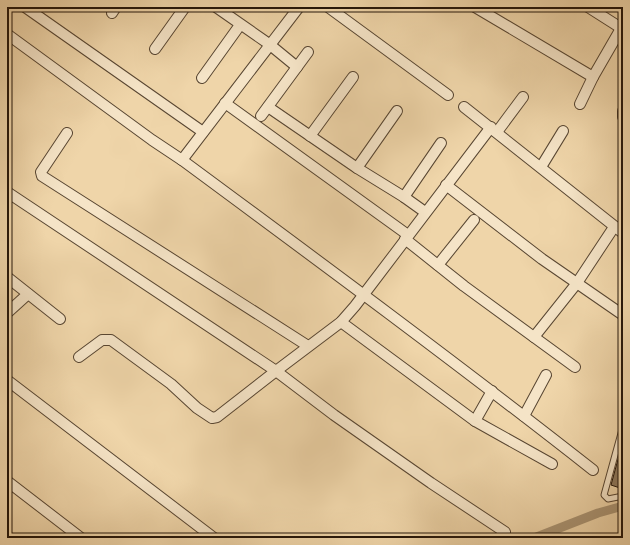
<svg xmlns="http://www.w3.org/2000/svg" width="630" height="545" font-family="'Libre Caslon Text',serif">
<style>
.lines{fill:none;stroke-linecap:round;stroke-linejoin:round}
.canal{stroke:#aa9473;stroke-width:9}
.building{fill:#8e795d;stroke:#25160a}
.lane-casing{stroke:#584632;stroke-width:7}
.street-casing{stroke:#584632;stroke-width:12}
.lane{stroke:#f5e4c7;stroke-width:5}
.street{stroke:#f5e4c7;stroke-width:10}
</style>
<rect width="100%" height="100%" fill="#efd5a9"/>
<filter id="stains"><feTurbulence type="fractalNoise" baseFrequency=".005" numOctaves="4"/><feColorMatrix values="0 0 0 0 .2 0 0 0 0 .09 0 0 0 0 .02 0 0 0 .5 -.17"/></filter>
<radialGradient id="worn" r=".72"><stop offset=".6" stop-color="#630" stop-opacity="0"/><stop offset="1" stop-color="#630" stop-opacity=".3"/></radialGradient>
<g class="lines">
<path class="canal" d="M534,538l64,-25 25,-7"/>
</g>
<path class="building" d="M623,441v48l-12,-4z"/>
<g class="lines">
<defs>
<path id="lane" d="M623,426l-19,69 4,4 15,-3"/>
<g id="street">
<path d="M25,7l178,125"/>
<path d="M216,7l53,37 28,23"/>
<path d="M328,7l120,88"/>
<path d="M475,7l118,70"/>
<path d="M588,7l33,21"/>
<path d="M112,13l4,-6"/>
<path d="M7,34l145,106 30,20c138,102 276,204 411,310"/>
<path d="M155,49l30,-42"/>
<path d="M202,78l38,-53"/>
<path d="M225,103l183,132"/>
<path d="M580,104l13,-27 30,-52"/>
<path d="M268,107l89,61 47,29 21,15"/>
<path d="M464,107l159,126"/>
<path d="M623,111v6"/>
<path d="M261,116l47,-64"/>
<path d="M497,132l26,-35"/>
<path d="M67,133l-26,39 1,4 266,170"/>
<path d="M310,136l43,-59"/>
<path d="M182,160l117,-153"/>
<path d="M541,167l22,-36"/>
<path d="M357,168l40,-57"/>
<path d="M446,185l96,74 81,56"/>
<path d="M7,192l269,179 65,-49 14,-16 136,-179"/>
<path d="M404,197l37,-54"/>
<path d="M405,239l59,47 111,81"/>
<path d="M438,265l36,-45"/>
<path d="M7,277l53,42"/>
<path d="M7,313l21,-19"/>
<path d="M341,322l134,99 77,43"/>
<path d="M534,337l43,-54 37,-56"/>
<path d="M79,357l23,-17h9l60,44 26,24 15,10 5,-1 59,-46 58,44 97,68 74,49"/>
<path d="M7,380l207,158"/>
<path d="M524,416l22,-41"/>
<path d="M475,421l17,-30"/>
<path d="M7,481l74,57"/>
</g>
</defs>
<use href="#lane" class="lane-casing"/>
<use href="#street" class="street-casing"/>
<use href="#lane" class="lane"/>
<use href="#street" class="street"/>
</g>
<rect width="630" height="545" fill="none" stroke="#efd5a9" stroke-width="24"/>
<rect x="8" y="8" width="614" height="529" fill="none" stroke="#25160a" stroke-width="2"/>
<rect x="12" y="12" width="606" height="521" fill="none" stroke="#25160a"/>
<rect width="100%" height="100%" filter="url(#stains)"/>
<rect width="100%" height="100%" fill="url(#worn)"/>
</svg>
